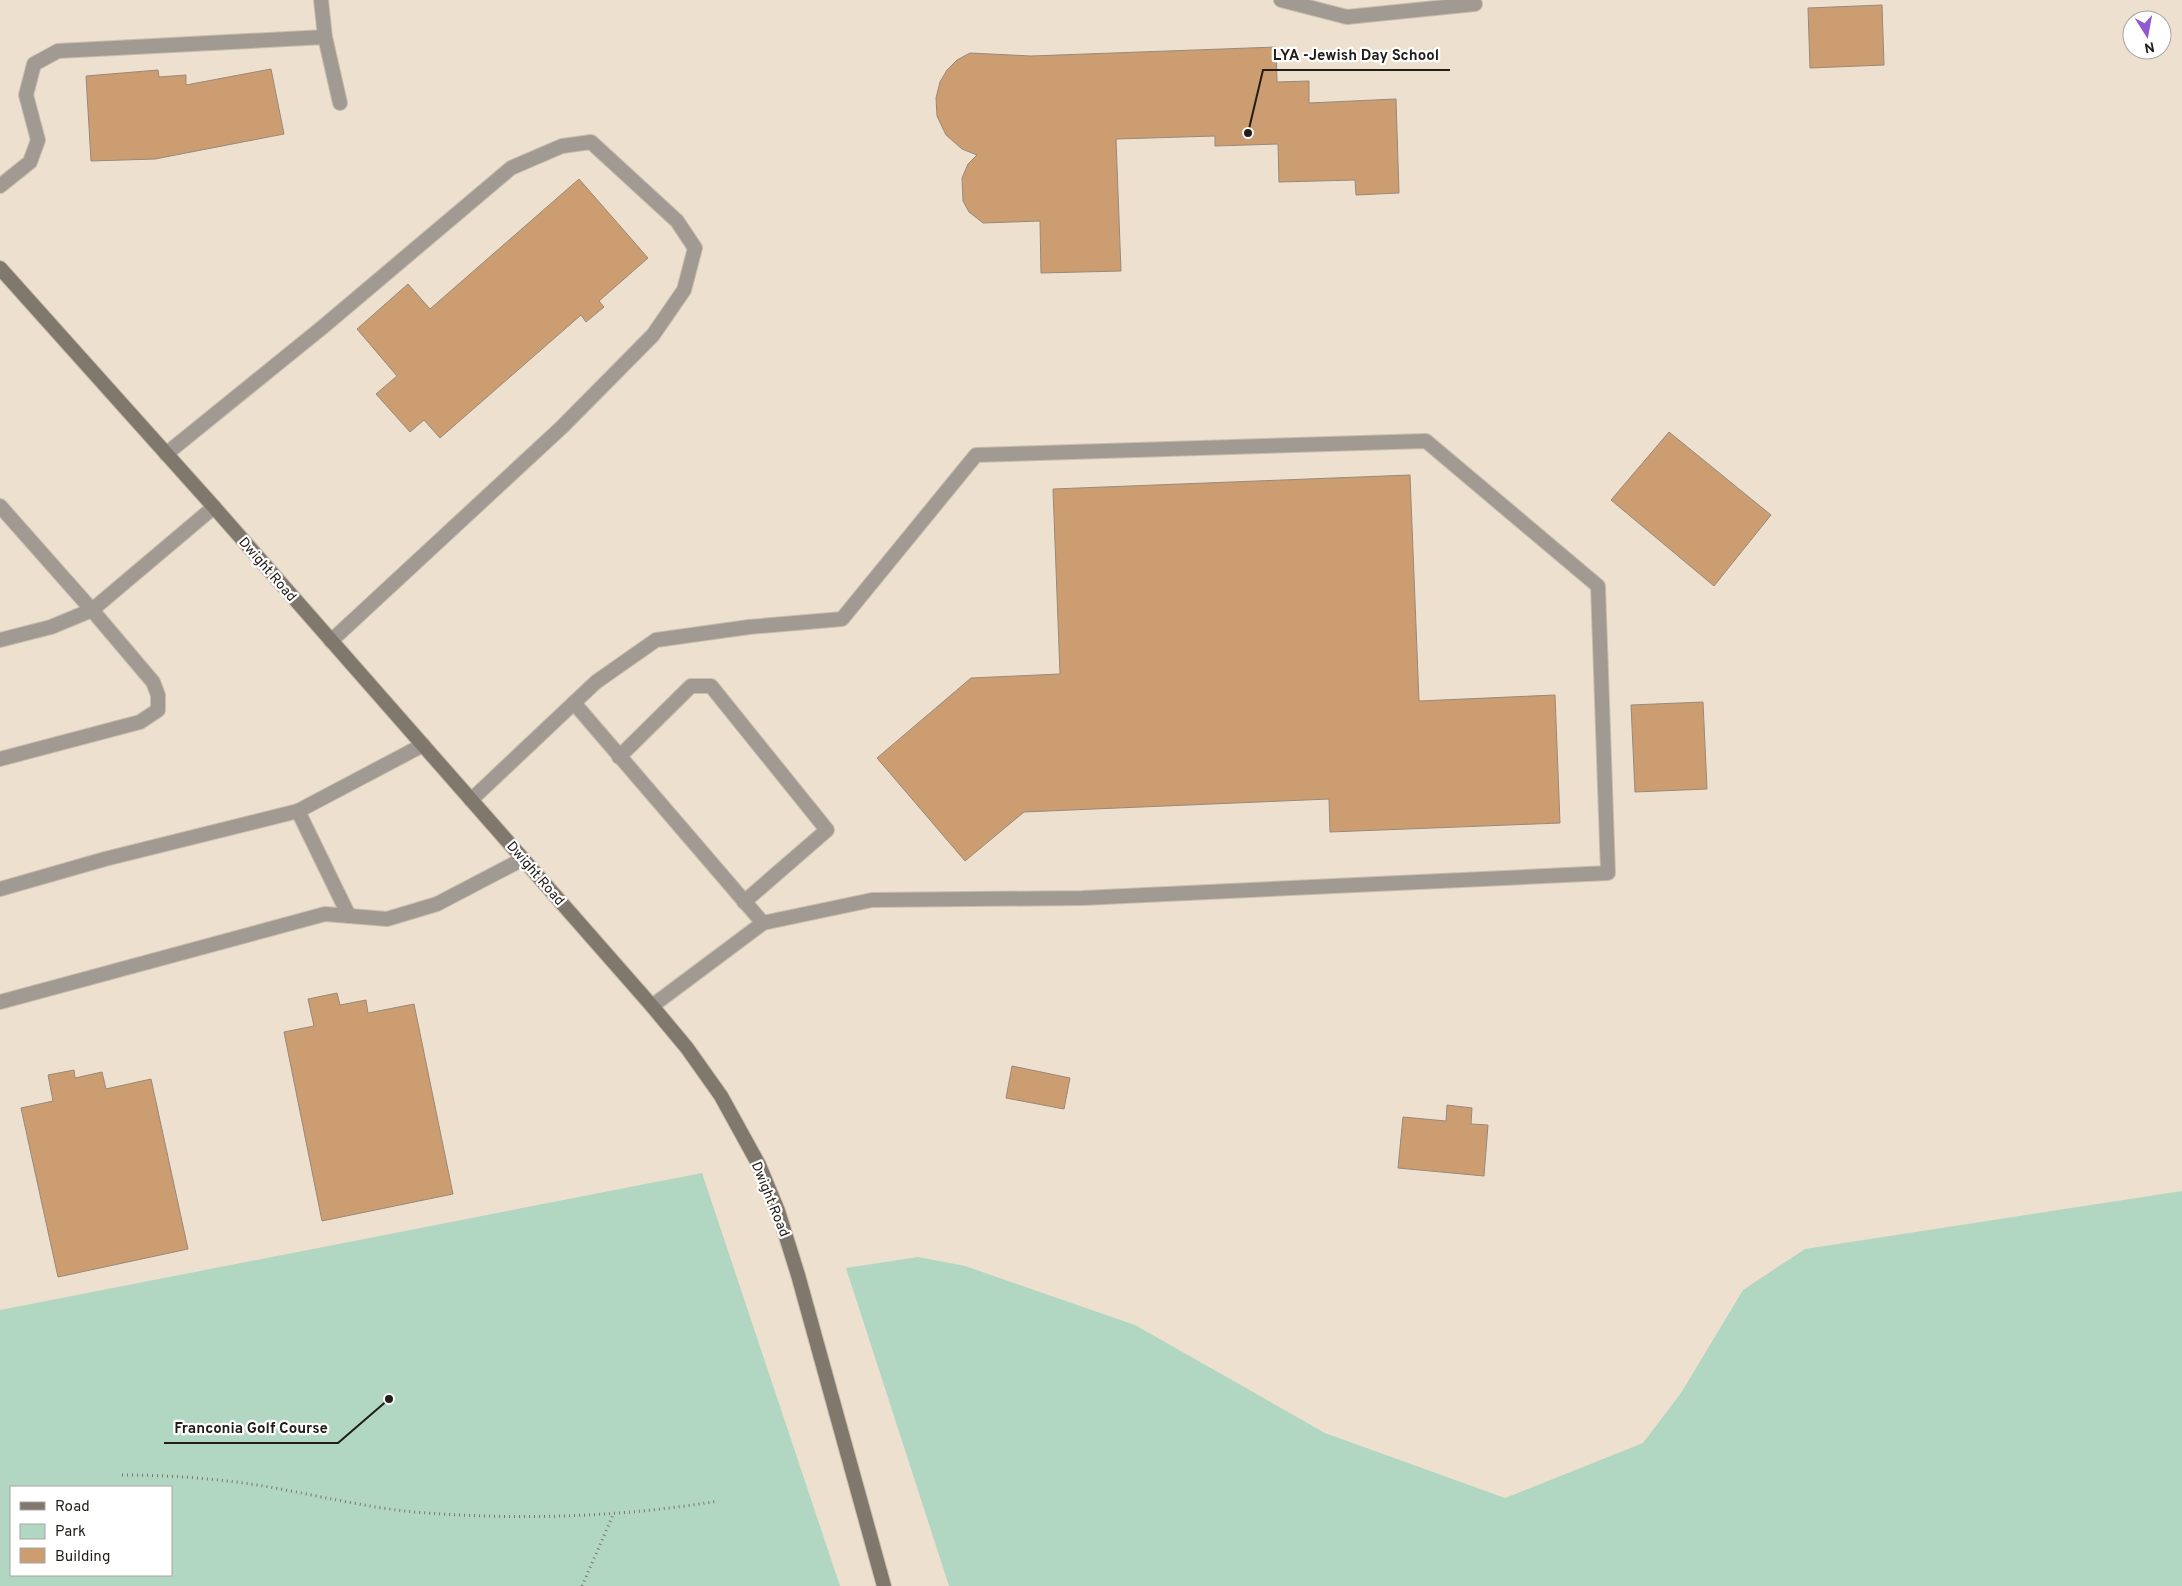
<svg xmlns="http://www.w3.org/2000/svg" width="2182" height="1586" font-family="Overpass,sans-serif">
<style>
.green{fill:#b1d7c2;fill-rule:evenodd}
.building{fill:#cb9d71;stroke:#99897b}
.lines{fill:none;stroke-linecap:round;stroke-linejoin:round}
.service-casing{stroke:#c9bdad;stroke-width:16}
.secondary-casing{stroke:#c9bdad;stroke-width:16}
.path{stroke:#7e7569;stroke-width:3;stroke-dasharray:1 4;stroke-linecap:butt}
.service{stroke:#a09a93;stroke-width:14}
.secondary{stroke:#80786d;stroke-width:14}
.labels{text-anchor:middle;stroke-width:4.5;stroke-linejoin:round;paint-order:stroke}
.street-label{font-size:14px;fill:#221d17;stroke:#fff}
.leader{fill:none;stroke:#221d17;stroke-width:2}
.callout-dot{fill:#221d17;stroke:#fff;stroke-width:2}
.callout-label{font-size:15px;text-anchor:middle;font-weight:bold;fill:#221d17;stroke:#fff;stroke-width:4.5;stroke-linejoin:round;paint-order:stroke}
</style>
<rect width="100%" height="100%" fill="#eee0ce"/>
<g class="green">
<path d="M702,1173l138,413h-840v-276zM11,1487h160v88h-160z"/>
<path d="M2182,1191v395h-1233l-103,-318 72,-11 47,9 170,59 190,108 180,65 138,-55 38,-50 62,-103 62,-41z"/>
</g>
<g class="building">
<path d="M1882,5l2,60 -74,3 -2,-60z"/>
<path d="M1276,47l1,35 32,-1v22l87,-4 3,94 -43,2 -1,-15 -76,2 -1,-38 -63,2v-10l-99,3 5,132 -80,2 -1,-52 -57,2 -14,-11 -6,-11 -1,-23 6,-14 9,-9 -15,-6 -16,-14 -9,-19 -1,-18 4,-16 7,-12 10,-10 13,-7 61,3z"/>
<path d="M271,69l13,65 -129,25 -64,2 -5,-85 72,-6 1,7 27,-2v10z"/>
<path d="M579,179l69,79 -49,43 5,6 -18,15 -5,-7 -141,123 -16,-18 -14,12 -34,-38 21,-18 -40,-47 51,-45 22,25z"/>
<path d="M1669,432l102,83 -57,71 -103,-86z"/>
<path d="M1410,475l9,226 136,-6 5,128 -230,9 -1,-33 -305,13 -59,49 -88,-103 94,-80 89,-4 -7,-185z"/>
<path d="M1703,702l4,87 -72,3 -4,-87z"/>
<path d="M337,993l3,12 26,-5 2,13 46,-9 39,190 -131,27 -38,-189 30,-6 -6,-27z"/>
<path d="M1012,1066l58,12 -6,31 -58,-11z"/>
<path d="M74,1070l1,8 27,-6 4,17 45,-10 37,170 -130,28 -37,-169 32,-7 -5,-26z"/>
<path d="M1447,1105l25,3 -1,16 17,1 -4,51 -86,-8 5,-51 43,4z"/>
</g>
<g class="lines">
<defs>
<g id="service">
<path d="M321,0l4,37"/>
<path d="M1281,0l66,17 128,-13"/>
<path d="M0,186l30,-24 8,-22 -12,-45 8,-31 24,-13 267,-14 15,66"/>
<path d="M166,454l158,-128 187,-158 51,-22 29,-4 86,79 18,27 -11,42 -31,45 -91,92 -231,214"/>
<path d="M0,506l92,104 122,-103"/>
<path d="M0,640l51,-13 41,-17 61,72 5,13v15l-18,12 -140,37"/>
<path d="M574,703l189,220"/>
<path d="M619,757l72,-71h20l116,144 -83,72"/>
<path d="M471,800l125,-118 60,-42 93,-13 93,-8 134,-164 450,-14 172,145 10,287 -525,25 -211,2 -109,23 -111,83"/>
<path d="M298,811l51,105"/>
<path d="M0,889l105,-30 193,-48 125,-66"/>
<path d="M0,1002l325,-88 62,5 50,-15 86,-45"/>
</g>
<path id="secondary" d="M0,268l214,239 438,499 35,42 34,48 38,69 19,46 20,64 86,311"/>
</defs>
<use href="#service" class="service-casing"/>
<use href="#secondary" class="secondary-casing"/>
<g class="path">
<path d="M122,1475c44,0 86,3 129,9 59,9 117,25 176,29 97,7 195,4 291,-12"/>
<path d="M582,1586l31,-71"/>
</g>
<use href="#service" class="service"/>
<use href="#secondary" class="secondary"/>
</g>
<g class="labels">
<g class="street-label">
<text transform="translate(268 569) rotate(49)" y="5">Dwight Road</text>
<text transform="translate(536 873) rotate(49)" y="5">Dwight Road</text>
<text transform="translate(771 1199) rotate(68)" y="5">Dwight Road</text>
</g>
</g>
<path class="leader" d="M1248 133L1263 70H1450M389 1399L338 1443H164"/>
<g class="callout-dot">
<circle cx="1248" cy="133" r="5"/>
<circle cx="389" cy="1399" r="5"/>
</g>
<g class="callout-label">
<text x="1356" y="60">LYA -Jewish Day School</text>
<text x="251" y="1433">Franconia Golf Course</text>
</g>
<rect x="10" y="1486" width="162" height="90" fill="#ffffff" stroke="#a7a5a2"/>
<rect x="20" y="1502" width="25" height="8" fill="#80786d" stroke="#a7a5a2"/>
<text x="55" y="1511" font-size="15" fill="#221d17">Road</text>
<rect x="20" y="1524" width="25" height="15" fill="#b1d7c2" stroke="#a7a5a2"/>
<text x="55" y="1536" font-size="15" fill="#221d17">Park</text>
<rect x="20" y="1548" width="25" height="15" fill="#cb9d71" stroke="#a7a5a2"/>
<text x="55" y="1561" font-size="15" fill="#221d17">Building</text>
<g transform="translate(2147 35) rotate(169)"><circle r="24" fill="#ffffff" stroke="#a7a5a2"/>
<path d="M0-4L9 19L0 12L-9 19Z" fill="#9258cf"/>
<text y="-8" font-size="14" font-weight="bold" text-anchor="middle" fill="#221d17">N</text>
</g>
</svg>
